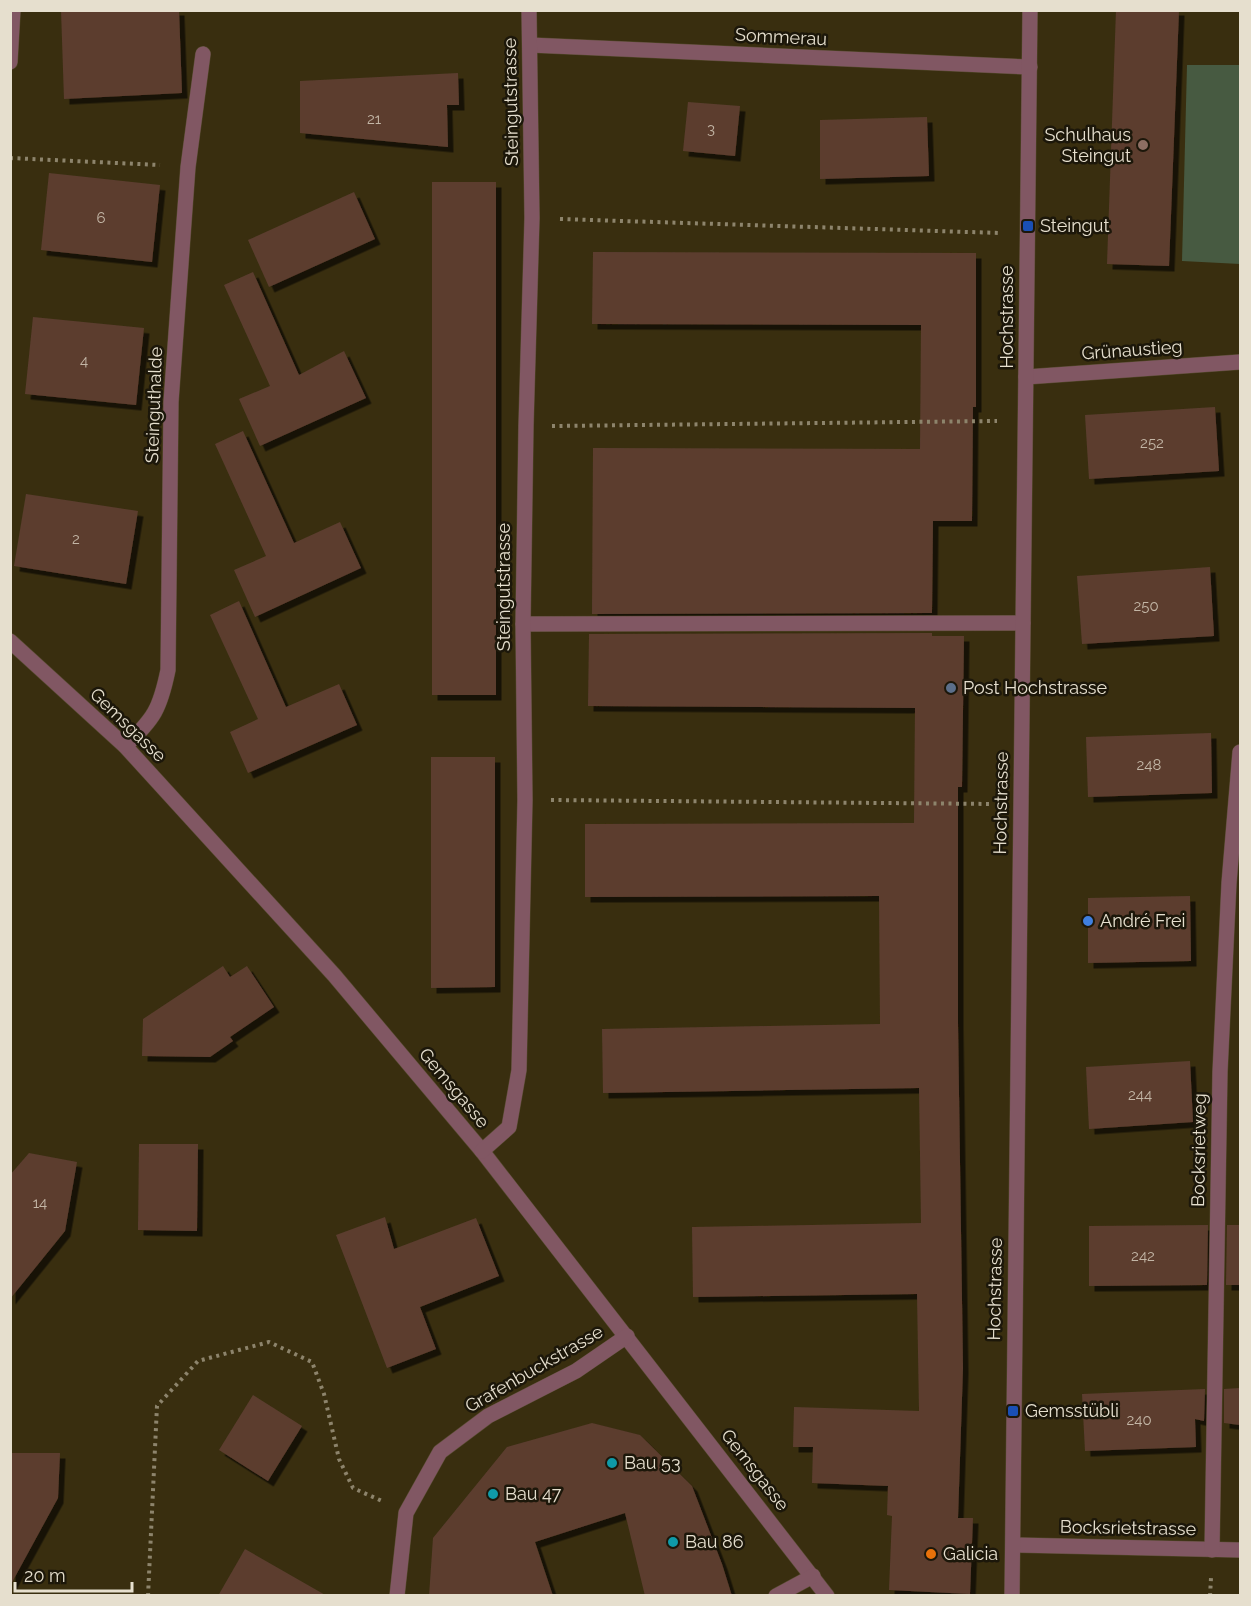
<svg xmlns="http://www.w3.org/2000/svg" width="1251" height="1606" font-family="Raleway,sans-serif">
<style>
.green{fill:#475a41}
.building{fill:#5b3d2f;filter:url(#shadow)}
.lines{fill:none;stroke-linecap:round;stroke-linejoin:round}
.minor-casing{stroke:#554a2e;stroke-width:16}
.path{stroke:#8d846c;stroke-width:4;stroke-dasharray:3 4.5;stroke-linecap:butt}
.minor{stroke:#815763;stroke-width:15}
.education-dot{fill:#8d6e63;stroke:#1c170a;stroke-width:2}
.transit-dot{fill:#1a4fb4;stroke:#1c170a;stroke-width:2}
.service-dot{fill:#5c6f8a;stroke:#1c170a;stroke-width:2}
.shop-dot{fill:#3f7fe0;stroke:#1c170a;stroke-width:2}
.culture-dot{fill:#0f9aa8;stroke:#1c170a;stroke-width:2}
.food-dot{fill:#e8710a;stroke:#1c170a;stroke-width:2}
.labels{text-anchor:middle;stroke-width:5;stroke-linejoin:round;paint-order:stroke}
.number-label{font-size:15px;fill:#c3b6a6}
.street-label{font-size:18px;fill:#e6dfce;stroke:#1c170a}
.poi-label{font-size:18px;fill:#e6dfce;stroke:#1c170a;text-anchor:start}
</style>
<defs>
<filter id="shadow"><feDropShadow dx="5.5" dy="5.5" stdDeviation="0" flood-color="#0009"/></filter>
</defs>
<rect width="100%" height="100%" fill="#392e0f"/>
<path class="green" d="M1187,65h53v199l-58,-3z"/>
<g class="building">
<path d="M61,10h118l3,83 -118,6z"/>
<path d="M1116,10h63l-10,256 -62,-2z"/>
<path d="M458,73l1,32h-12l1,42 -148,-14v-52z"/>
<path d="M688,102l52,4 -5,50 -52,-5z"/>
<path d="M927,117l2,59 -109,3v-59z"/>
<path d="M49,173l111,12 -8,77 -111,-12z"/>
<rect x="432" y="182" width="64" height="513"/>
<path d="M354,192l21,47 -106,48 -21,-47z"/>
<path d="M593,252l383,1v154h-3l-1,114h-39l-1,92 -340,1 1,-166 327,1 1,-124 -329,-1z"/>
<path d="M253,272l46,103 45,-24 22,47 -106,48 -21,-47 31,-13 -46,-101z"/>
<path d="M33,317l111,11 -8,77 -111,-11z"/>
<path d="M1215,407l4,64 -130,8 -4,-64z"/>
<path d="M243,431l51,112 46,-21 21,46 -106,49 -21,-47 32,-14 -51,-112z"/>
<path d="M26,494l112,17 -12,73 -112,-18z"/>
<path d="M1210,567l4,69 -132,8 -5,-68z"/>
<path d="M239,601l47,106 53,-23 18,41 -109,48 -18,-41 28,-13 -48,-104z"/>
<path d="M932,633v3h32l-2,151h-4v236l5,345 -5,150h15l-3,76 -81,-4 3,-74 -5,-1 1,-29 -76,-3 1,-36h-20l1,-40 125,4 -2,-117 -224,3 -1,-70 229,-4 -2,-135 -316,5 -1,-64 278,-5 -1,-128 -294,1v-73l329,-1 1,-115 -327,-2 1,-72z"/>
<path d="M1211,733l1,60 -124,4 -2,-60z"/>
<path d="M431,757h64v230l-64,1z"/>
<path d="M1190,896l1,65 -103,2v-65z"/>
<path d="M223,966l7,11 17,-11 27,41 -44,30 3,4 -23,16 -68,-1 1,-37z"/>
<path d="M1190,1061l3,61 -104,7 -3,-62z"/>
<path d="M139,1144h59l-1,87 -59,-1z"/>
<path d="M29,1153l48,9 -12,69 -55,68v-124z"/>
<path d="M385,1217l9,32 82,-31 23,58 -79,31 16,42 -49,19 -51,-133z"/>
<path d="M1208,1225l-1,60 -118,1v-60z"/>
<path d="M1227,1225h13v60h-14z"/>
<path d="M1240,1388v37l-16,-2v-34z"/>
<path d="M1205,1389l-1,32 -9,-2 1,28 -111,4 -3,-57z"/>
<path d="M253,1395l49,31 -34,55 -49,-31z"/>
<path d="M592,1423l48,12 52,51 30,78 10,32h-87l-20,-83 -90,29 18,54h-124l4,-58 74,-91z"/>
<path d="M10,1453h50l-2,45 -48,88z"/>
<path d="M245,1549l82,47h-109z"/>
</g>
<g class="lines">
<defs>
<g id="minor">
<path d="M530,45l500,22"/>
<path d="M10,62l3,-52"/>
<path d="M1026,377l214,-15"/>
<path d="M523,624l500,-1"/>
<path d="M10,641l115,105 209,229 148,176 345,445"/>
<path d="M125,746c29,-27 35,-37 43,-76l3,-268 17,-235 15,-113"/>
<path d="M482,1151l27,-24 10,-57 6,-270 -2,-176 3,-198 6,-208 -3,-208"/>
<path d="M1014,1545l226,5"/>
<path d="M1212,1550l8,-478 9,-189 11,-131"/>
<path d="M397,1596l9,-83 34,-61 48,-36 88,-45 51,-35"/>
<path d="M776,1596l37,-20"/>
<path d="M1012,1596l18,-1586"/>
</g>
</defs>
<use href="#minor" class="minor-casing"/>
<g class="path">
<path d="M10,158l150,7"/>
<path d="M560,219l440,14"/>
<path d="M552,426l445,-5"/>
<path d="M551,800l442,4"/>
<path d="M148,1596l9,-190 41,-45 71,-19 43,20 12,32 15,65 14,29 29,13"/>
<path d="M1210,1596l1,-18"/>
</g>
<use href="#minor" class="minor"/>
</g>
<circle class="education-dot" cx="1143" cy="145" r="6"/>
<g class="transit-dot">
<rect x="1022" y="220" width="12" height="12" rx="3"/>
<rect x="1007" y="1405" width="12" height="12" rx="3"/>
</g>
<circle class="service-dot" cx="951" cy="688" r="6"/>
<circle class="shop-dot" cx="1088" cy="921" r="6"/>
<g class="culture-dot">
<circle cx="612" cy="1463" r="6"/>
<circle cx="493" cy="1494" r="6"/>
<circle cx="673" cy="1542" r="6"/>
</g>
<circle class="food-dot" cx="931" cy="1554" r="6"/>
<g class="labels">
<g class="number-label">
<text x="374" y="124">21</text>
<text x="711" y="134">3</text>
<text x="101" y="223">6</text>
<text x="84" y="366">4</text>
<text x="1152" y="448">252</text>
<text x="76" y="544">2</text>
<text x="1146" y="611">250</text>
<text x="1149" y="770">248</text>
<text x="1140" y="1100">244</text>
<text x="40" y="1208">14</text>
<text x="1143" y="1261">242</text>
<text x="1139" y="1425">240</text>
</g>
<g class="street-label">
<text transform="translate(781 37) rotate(3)" y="6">Sommerau</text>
<text transform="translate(511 102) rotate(-91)" y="6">Steingutstrasse</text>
<text transform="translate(1007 317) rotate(-90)" y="6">Hochstrasse</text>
<text transform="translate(1132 350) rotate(-4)" y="6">Grünaustieg</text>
<text transform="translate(154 405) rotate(-88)" y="6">Steinguthalde</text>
<text transform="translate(504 587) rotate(-90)" y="6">Steingutstrasse</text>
<text transform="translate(128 725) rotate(44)" y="6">Gemsgasse</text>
<text transform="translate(1001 803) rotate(-89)" y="6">Hochstrasse</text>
<text transform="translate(454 1088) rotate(50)" y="6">Gemsgasse</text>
<text transform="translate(1199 1150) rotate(-89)" y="6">Bocksrietweg</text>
<text transform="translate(995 1289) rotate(-89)" y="6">Hochstrasse</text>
<text transform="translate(534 1369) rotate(-30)" y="6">Grafenbuckstrasse</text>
<text transform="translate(755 1470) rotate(52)" y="6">Gemsgasse</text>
<text transform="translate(1128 1528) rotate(1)" y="6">Bocksrietstrasse</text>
</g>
<g class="poi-label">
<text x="1131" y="141" text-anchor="end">Schulhaus<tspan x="1131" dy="21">Steingut</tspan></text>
<text x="1040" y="232">Steingut</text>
<text x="963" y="694">Post Hochstrasse</text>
<text x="1100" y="927">André Frei</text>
<text x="1025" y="1417">Gemsstübli</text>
<text x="624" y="1469">Bau 53</text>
<text x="505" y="1500">Bau 47</text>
<text x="685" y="1548">Bau 86</text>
<text x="943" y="1560">Galicia</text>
</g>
</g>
<rect width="1251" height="1606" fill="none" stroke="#e6dfce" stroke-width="24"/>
<path d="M15 1582v9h117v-9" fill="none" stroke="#e6dfce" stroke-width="3"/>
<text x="24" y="1582" font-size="18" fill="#e6dfce" stroke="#1c170a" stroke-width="4.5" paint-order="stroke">20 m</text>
</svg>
